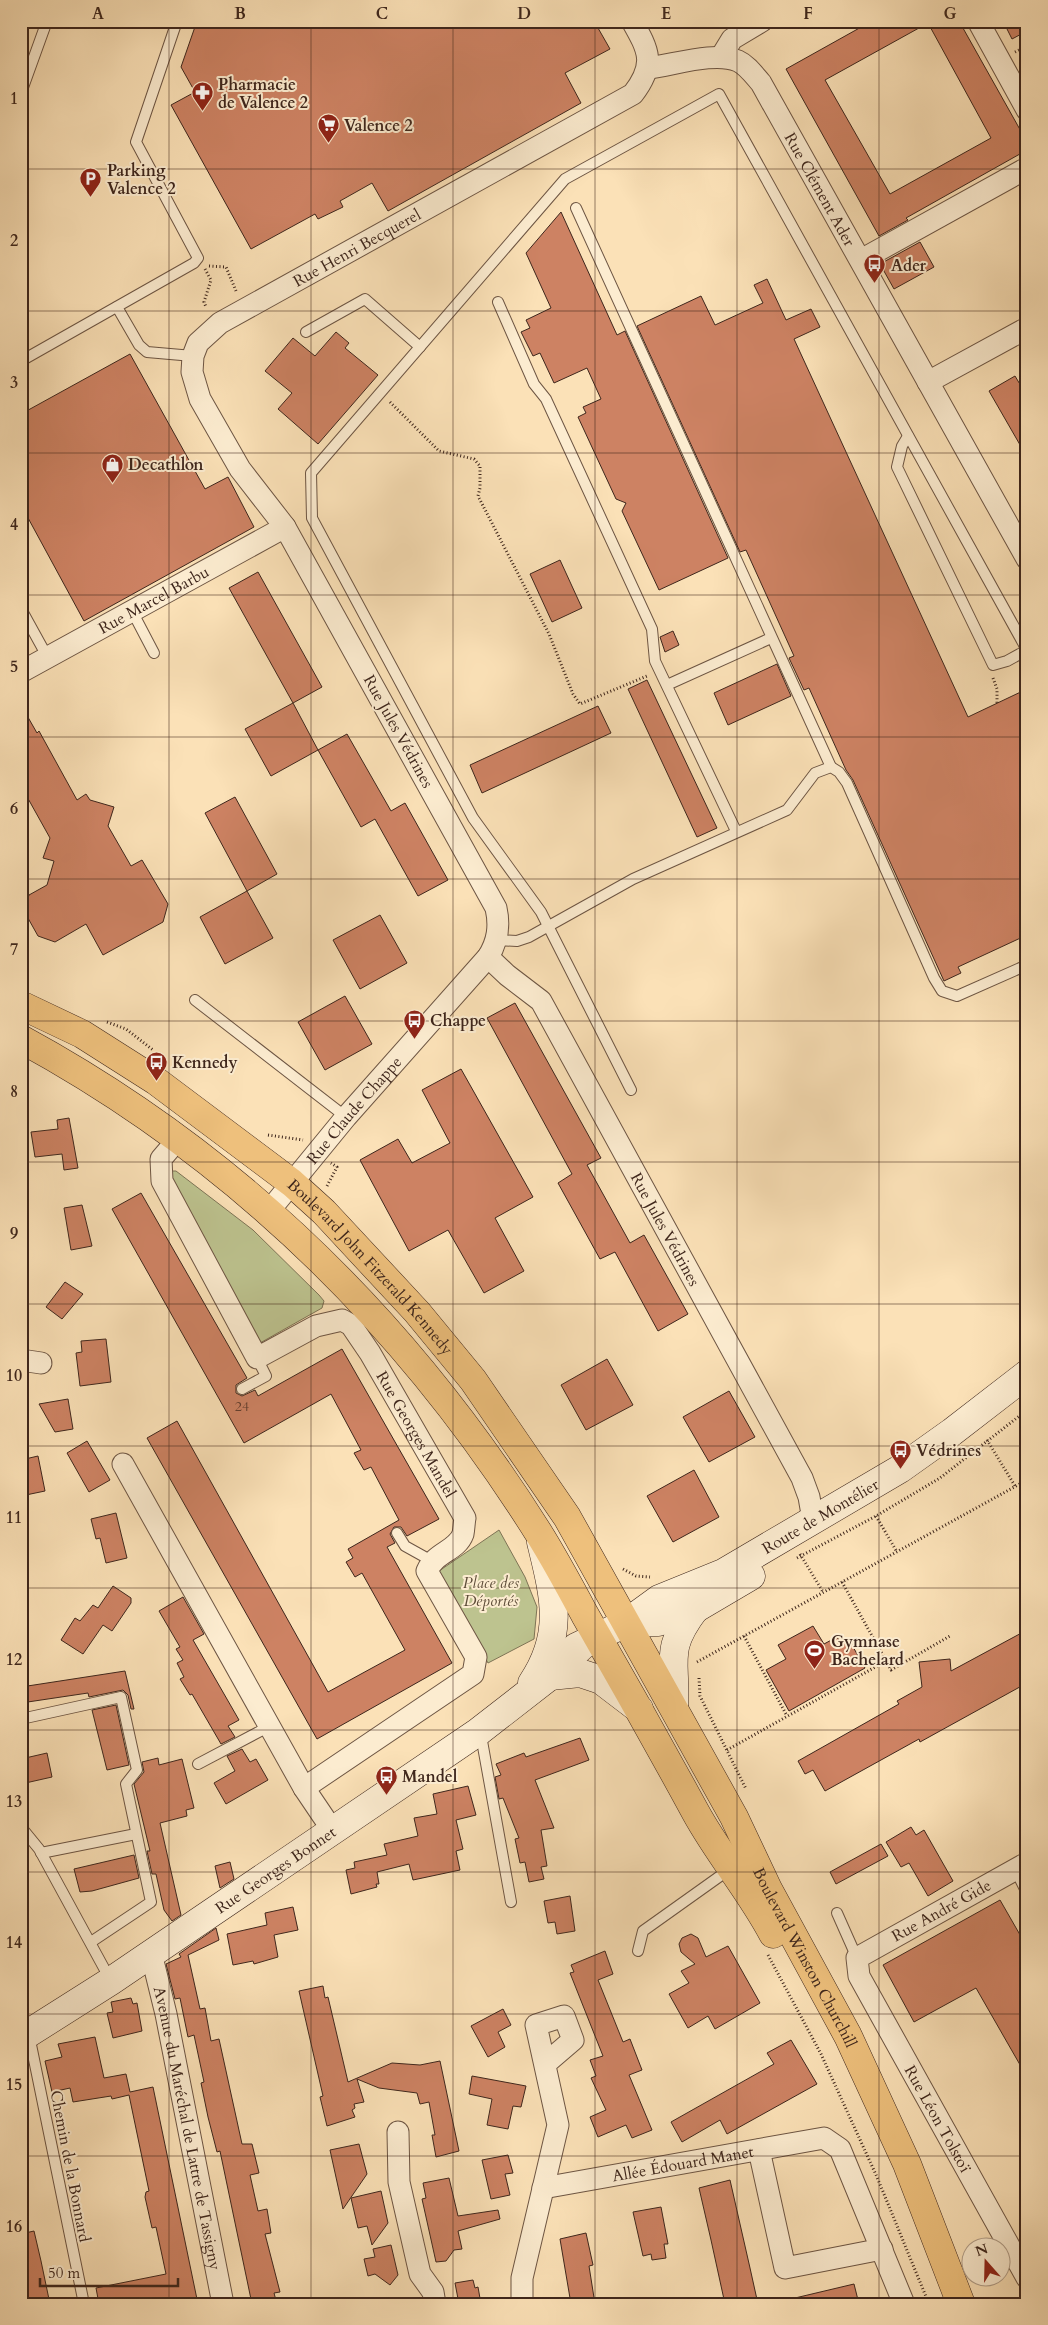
<svg xmlns="http://www.w3.org/2000/svg" width="1048" height="2325" font-family="Cardo,serif">
<style>
.green{fill:#bdc38f;stroke:#7e7456}
.building{fill:#cd8263;stroke:#3e261c;fill-rule:evenodd}
.lines{fill:none;stroke-linecap:round;stroke-linejoin:round}
.lane-casing{stroke:#6d5543;stroke-width:12}
.street-casing{stroke:#6d5543;stroke-width:23}
.secondary-casing{stroke:#3e261c;stroke-width:29}
.primary-casing{stroke:#3e261c;stroke-width:29}
.path{stroke:#3e261c;stroke-width:3;stroke-dasharray:1 2.5;stroke-linecap:butt}
.lane{stroke:#fcecd0;stroke-width:10}
.street{stroke:#fcecd0;stroke-width:21}
.secondary{stroke:#fcecd0;stroke-width:28}
.primary{stroke:#eec07c;stroke-width:28}
.grid{fill:none;stroke:#3e261c;stroke-width:1;stroke-opacity:0.55}
.labels{text-anchor:middle;stroke-width:4;stroke-linejoin:round;paint-order:stroke}
.number-label{font-size:14px;fill:#623d2e}
.poi-label{font-size:16px;font-weight:bold;fill:#3e261c;stroke:#fcecd0;text-anchor:start}
.street-label{font-size:16px;fill:#3e261c;stroke:#fcecd0}
.park-label{font-size:16px;font-style:italic;fill:#5e4d39;stroke:#fcecd0}
.neatline{fill:none;stroke:#3e261c;stroke-width:2}
.grid-label{font-size:16px;text-anchor:middle;font-weight:bold;fill:#3e261c}
</style>
<rect width="100%" height="100%" fill="#fbe1b7"/>
<filter id="stains"><feTurbulence type="fractalNoise" baseFrequency=".004" numOctaves="4"/><feColorMatrix values="0 0 0 0 .2 0 0 0 0 .09 0 0 0 0 .02 0 0 0 .5 -.17"/></filter>
<radialGradient id="worn" r=".72"><stop offset=".6" stop-color="#630" stop-opacity="0"/><stop offset="1" stop-color="#630" stop-opacity=".3"/></radialGradient>
<g class="green">
<path d="M172,1171h4l77,59 66,65 5,6 -2,7 -62,35 -92,-168z"/>
<path d="M499,1530l26,47 12,30 -3,32 -46,24 -49,-92z"/>
</g>
<g class="building">
<path d="M197,21h397l16,28 -45,24 16,30 -193,108 -16,-28 -32,18 3,6 -25,12 -3,-5 -64,35 -80,-144 24,-13 -14,-25z"/>
<path d="M872,21h87l68,121v8l-121,68 2,2 -29,16 -93,-167zM928,23l63,115 -101,56 -65,-114z"/>
<path d="M1003,21h24v10l-15,8z"/>
<path d="M561,212l56,123 8,-4 103,227 -69,32 -37,-79 4,-8 -10,-4 -38,-82 8,-4 -3,-6 18,-8 -14,-31 -33,15 -14,-30 -7,3 -12,-24 9,-4 -4,-8 25,-12 -25,-55z"/>
<path d="M920,242l14,25 -40,22 -14,-25z"/>
<path d="M767,279l19,41 25,-11 9,18 -26,12 174,378 59,-28v106l-5,2 5,12v126l-69,32 3,6 -17,8 -91,-201 -7,-10 -37,-82 -5,2 -15,-32 5,-2 -48,-106 -6,2 -103,-226 64,-30 14,29 48,-22 -9,-18z"/>
<path d="M336,332l13,11 -4,5 33,27 -60,69 -40,-35 14,-16 -27,-22 28,-33 22,18z"/>
<path d="M130,354l75,135 23,-12 26,50 -170,94 -63,-116v-91z"/>
<path d="M1015,376l12,20v61l-38,-66z"/>
<path d="M560,560l22,48 -30,14 -22,-48z"/>
<path d="M258,572l64,115 -29,16 -64,-115z"/>
<path d="M673,631l6,14 -14,7 -5,-15z"/>
<path d="M777,664l14,32 -63,29 -14,-32z"/>
<path d="M647,680l70,148 -20,9 -69,-148z"/>
<path d="M293,703l25,47 -47,26 -26,-47z"/>
<path d="M21,705l16,28 2,-2 38,69 9,-6 4,6 24,7 -6,19 23,40 11,-6 26,44 -5,18 -60,33 -17,-31 -31,18 -17,-6 -14,-25 5,-16 18,-10 7,-24 -11,-3 7,-20 -29,-52z"/>
<path d="M598,706l13,27 -129,60 -12,-28z"/>
<path d="M347,734l44,77 14,-8 43,77 -30,16 -43,-77 -14,8 -43,-77z"/>
<path d="M235,797l42,77 -30,17 -42,-78z"/>
<path d="M247,891l26,47 -48,26 -25,-47z"/>
<path d="M380,915l27,48 -47,26 -27,-49z"/>
<path d="M345,996l27,48 -47,26 -27,-48z"/>
<path d="M515,1003l86,155 -14,7 43,78 14,-8 44,79 -30,17 -43,-79 -15,7 -42,-76 14,-9 -85,-156z"/>
<path d="M461,1069l72,128 -38,21 29,53 -40,22 -36,-63 -39,21 -49,-91 38,-21 14,24 38,-20 -28,-53z"/>
<path d="M69,1118l9,50 -14,2 -2,-16 -27,3 -4,-25 27,-3 -1,-9z"/>
<path d="M141,1193l106,185 -11,7v8l6,3 13,-6 3,6 84,-47 97,170 -32,17 -6,-9h-7l-4,7 5,9 -8,4 65,116 -135,76 -170,-301 30,-17 151,271 77,-42 -43,-77 -7,4 -9,-15 7,-4 -5,-9 51,-29 -28,-53 -7,3 -10,-17 7,-3 -30,-56 -87,49 -132,-234z"/>
<path d="M82,1205l10,41 -21,4 -7,-42z"/>
<path d="M65,1282l18,12 -21,25 -16,-12z"/>
<path d="M106,1339l5,43 -31,4 -4,-33 6,-1 -1,-11z"/>
<path d="M607,1359l26,46 -47,25 -25,-45z"/>
<path d="M729,1391l26,46 -46,25 -26,-45z"/>
<path d="M68,1399l5,30 -18,3 -16,-28z"/>
<path d="M87,1441l23,39 -21,12 -22,-39z"/>
<path d="M38,1456l7,35 -24,5v-36z"/>
<path d="M694,1470l25,47 -46,25 -26,-46z"/>
<path d="M116,1513l11,45 -21,5 -6,-25 -4,1 -5,-20z"/>
<path d="M113,1586l18,12v5l-19,28 -9,-6 -20,29 -22,-14 14,-22 5,3 13,-16 5,3z"/>
<path d="M183,1597l21,37 -11,6 46,80 -11,6 7,11 -14,7 -29,-50 -2,1 -10,-16 4,-2 -7,-14 6,-3 -7,-11 4,-2 -21,-36z"/>
<path d="M813,1626l11,18 13,-7 3,5 8,-4 17,30 -76,43 -23,-41 20,-11 -8,-14z"/>
<path d="M1027,1630v53l-107,59 -1,-3 -94,52 -12,-21 -8,4 -7,-13 101,-57 -2,-3 25,-14 -3,-25 31,-3 1,12z"/>
<path d="M125,1671l9,38h-3l-3,-14 -5,-5 -34,7 -1,-4 -67,10v-16z"/>
<path d="M116,1705l13,60 -22,5 -15,-60z"/>
<path d="M580,1738l9,22 -54,20 19,48 -13,2 6,36 -6,1 3,12 -15,3 -4,-20 -5,1 -5,-24 4,-1 -16,-40 -4,1 -4,-22 6,-2 -5,-11 28,-11 2,4z"/>
<path d="M242,1749l8,13 6,-3 12,21 -42,24 -12,-21 21,-12 -8,-15z"/>
<path d="M47,1753l5,24 -31,7v-25z"/>
<path d="M158,1758l1,7 23,-6 12,49 -8,2 1,6 -27,7 21,92 -9,6 -8,-11 -8,-36h-4l-5,-23h3l-16,-67 10,-12 -2,-10z"/>
<path d="M468,1786l8,29 -20,5 7,29 -7,2 4,19 -47,10 -4,-16 -32,8 2,12h-3l1,3 -26,7 -5,-24 9,-2 -1,-6 33,-7 -3,-11 34,-8 -4,-18 23,-4 -4,-20z"/>
<path d="M911,1827l5,8 8,-5 29,51 -25,15 -19,-33 -8,4 -15,-25z"/>
<path d="M881,1844l7,12 -52,28 -6,-12z"/>
<path d="M134,1855l5,23 -47,13 -12,1 -6,-23z"/>
<path d="M230,1862l4,17 -14,9 -5,-22z"/>
<path d="M570,1896l5,35 -18,3 -2,-12 -7,1 -4,-22z"/>
<path d="M1000,1900l27,47v130l-51,-89 -62,34 -31,-57z"/>
<path d="M293,1907l5,23 -24,5 4,22 -24,7 -1,-3 -20,4 -6,-31 40,-9 -2,-12z"/>
<path d="M216,1928l3,12 -31,15 12,54 5,-1 6,33 8,-2 23,105h10l7,29 -9,2 8,36 9,-2 4,24 -6,1 15,58 -6,1 3,11h-25l-32,-153 -3,1 -9,-35 -7,-34 3,-1 -10,-47 -6,2 -8,-39 -5,1 -9,-35 15,-7 -2,-3z"/>
<path d="M691,1934l7,4 8,19 22,-11 32,57 -45,26 -7,-13 -20,12 -19,-34 20,-11 -8,-12 14,-7 -14,-12 -2,-8 3,-6z"/>
<path d="M605,1951l8,23 -15,6 25,62 7,-3 12,31 -13,5 23,55 -20,8 -6,-13 -28,12 -8,-20 16,-7 -15,-32 5,-2 -6,-16 13,-4 -33,-83 4,-1 -3,-7z"/>
<path d="M323,1986l2,12 3,-1 20,85 44,-19 28,2 20,-4 19,90 -23,6 -4,-22h3l-6,-33 -9,2 -3,-11 -38,-5 -22,-9 7,23 -10,2 1,4 -3,2 3,7 -28,9 -7,-29 3,-1 -24,-105z"/>
<path d="M131,1998l2,6 4,-1 5,28 -29,7 -6,-25 6,-1 -2,-10z"/>
<path d="M503,2009l8,16 -13,7 7,15 -17,10 -17,-31z"/>
<path d="M95,2037l9,41 22,-4 4,18 23,-5 45,217h-99l-3,-16 70,-14 -10,-47 -4,1 -7,-31 1,-5 3,-1 -20,-96 -17,4 -1,-3 -38,6 -3,-14 -18,4 -7,-31 17,-4 -4,-13z"/>
<path d="M791,2040l26,44 -90,50 -7,-14 -38,22 -11,-20 103,-58 -7,-11z"/>
<path d="M472,2076l54,10 -5,21 -8,-1 -5,23 -21,-4 5,-26 -23,-5z"/>
<path d="M359,2144l8,30 -24,35 -13,-59z"/>
<path d="M508,2155l5,18 -8,1 5,21 -19,4 -9,-39z"/>
<path d="M449,2178l9,38 40,-6 2,9 -42,12 4,18 -8,1 -8,11 -10,1 -14,-63 4,-1 -3,-15z"/>
<path d="M730,2180l20,88 8,36h-33l-14,-64 -12,-52z"/>
<path d="M381,2191l7,32 -16,22 -5,-19 -9,2 -7,-30z"/>
<path d="M661,2207l7,37h-4l2,14 -14,2 -1,-6 -8,2 -10,-44z"/>
<path d="M34,2231l7,30 9,43 -29,-2v-68z"/>
<path d="M586,2233l7,32 -4,1 6,38h-24l-11,-65z"/>
<path d="M391,2245l7,30 -8,10 -15,-11 -7,2 -4,-17 11,-2 -2,-8z"/>
<path d="M473,2280l2,8 3,-1 3,17h-22l-4,-21z"/>
<path d="M854,2284l5,20h-63l-1,-6z"/>
</g>
<g class="lines">
<defs>
<g id="lane">
<path d="M21,93l26,-72"/>
<path d="M576,208l255,559"/>
<path d="M498,302l36,82 12,15 106,230 3,32 81,170"/>
<path d="M117,307l22,38 8,7 46,4"/>
<path d="M306,332l59,-33 55,48"/>
<path d="M21,361l173,-98 4,-5 -62,-116 41,-121"/>
<path d="M908,436l-6,10 -5,21 96,198 14,-4 20,-11"/>
<path d="M21,609l27,49"/>
<path d="M132,611l22,42"/>
<path d="M667,685l104,-47"/>
<path d="M496,940l21,1 12,-4 104,-58 154,-69 28,-37 16,-6 8,5 8,11 87,195 8,13 15,5 70,-31"/>
<path d="M195,1000l151,117"/>
<path d="M631,1090l-90,-178 -68,-94 -161,-300 -1,-45 254,-294 154,-85 308,556"/>
<path d="M242,1389l24,-13 -9,-18"/>
<path d="M397,1533l8,13 27,15"/>
<path d="M21,1719l100,-22 16,73 -11,14 25,118 -60,40"/>
<path d="M478,1733l4,8 29,161"/>
<path d="M198,1764l72,-38"/>
<path d="M21,1827l18,22 72,132"/>
<path d="M41,1853l95,-19"/>
<path d="M1015,1869l12,24"/>
<path d="M837,1913l20,45"/>
<path d="M638,1951l5,-20 87,-62"/>
<path d="M29,2035l55,269"/>
</g>
<g id="street">
<path d="M978,21l49,89"/>
<path d="M721,57l11,-18 30,-18"/>
<path id="s1" d="M648,68c26,-3 67,-17 90,-7 9,4 16,14 23,22l266,476"/>
<path d="M861,260l166,-92"/>
<path d="M928,382l99,-54"/>
<path id="s2" d="M21,672l264,-145"/>
<path id="s3" d="M488,957l19,18 34,26 261,477 7,19 4,23"/>
<path id="s4" d="M179,1138l-18,21 1,22 95,177 59,-32 26,-6 9,5 19,28 95,165c-1,5 -1,11 -2,16 -6,17 -28,18 -36,37l49,86 -3,17 -169,114"/>
<path id="s5" d="M269,1211l77,-94 142,-160c10,-16 12,-31 8,-49l-211,-381 -45,-58 -40,-70 -8,-27 1,-16 5,-13 22,-20 413,-229c23,-30 16,-43 -1,-73"/>
<path d="M21,1360l20,3"/>
<path d="M123,1464l181,324 29,43"/>
<path id="s6" d="M1027,1863l-170,95 2,18 168,302"/>
<path id="s7" d="M151,1953l15,61 57,290"/>
<path d="M398,2132l1,50 21,92 13,18 2,12"/>
<path d="M759,2150l26,118 97,-19"/>
<path id="s8" d="M543,2188l281,-50 16,11 64,155"/>
<path d="M522,2304v-26l36,-153 -22,-100 28,-9 9,24 -28,24"/>
</g>
<g id="secondary">
<path d="M626,1623l32,-1 37,-13 56,-33"/>
<path id="s9" d="M576,1647l50,-24 33,-24 64,-26 177,-104 52,-37 75,-58"/>
<path d="M550,1676l30,-3 21,7 38,29"/>
<path d="M532,1683c33,-49 22,-87 9,-141"/>
<path d="M674,1708c3,-47 -11,-57 21,-99"/>
<path id="s10" d="M21,2038l90,-57 367,-249 72,-56 34,-32"/>
</g>
<g id="primary">
<path id="s11" d="M21,1005l61,29 74,47 136,102 32,29 93,100 56,68 94,137 167,300 34,72 80,147 59,128 54,140"/>
<path d="M21,1039c217,118 386,285 517,493 17,27 32,55 47,83 38,66 75,132 111,198 23,42 55,79 77,121"/>
</g>
</defs>
<use href="#lane" class="lane-casing"/>
<use href="#street" class="street-casing"/>
<use href="#secondary" class="secondary-casing"/>
<use href="#primary" class="primary-casing"/>
<g class="path">
<path d="M1015,52l12,-6"/>
<path d="M209,266l17,1 10,24"/>
<path d="M205,269l6,11 -7,22 2,5"/>
<path d="M390,402l49,49 35,8 6,7v22l-2,8 71,138 24,60 7,10 67,-28"/>
<path d="M993,678l4,11v14"/>
<path d="M107,1022l19,7 27,21"/>
<path d="M268,1135l35,5"/>
<path d="M327,1186l10,-19 -6,-4"/>
<path d="M987,1440l28,46"/>
<path d="M876,1516l21,36"/>
<path d="M800,1554l23,38"/>
<path d="M797,1558l79,-42 64,-38 87,-68"/>
<path d="M623,1569l13,7 14,1"/>
<path d="M842,1582l44,79"/>
<path d="M744,1636l43,80"/>
<path d="M697,1662l330,-182"/>
<path d="M699,1678l1,18 46,93"/>
<path d="M727,1750l159,-89 5,9 59,-34"/>
<path d="M768,1955l53,99 56,123 52,127"/>
</g>
<use href="#lane" class="lane"/>
<use href="#street" class="street"/>
<use href="#secondary" class="secondary"/>
<use href="#primary" class="primary"/>
</g>
<path class="grid" d="M169,21v2283M311,21v2283M453,21v2283M595,21v2283M737,21v2283M879,21v2283M21,169h1006M21,311h1006M21,453h1006M21,595h1006M21,737h1006M21,879h1006M21,1021h1006M21,1162h1006M21,1304h1006M21,1446h1006M21,1588h1006M21,1730h1006M21,1872h1006M21,2014h1006M21,2156h1006"/>
<defs>
<symbol id="pharmacy-pin" viewBox="-11 -11 22 30"><path d="M0 17L-7.5 6A9.5 9.5 0 1 1 7.5 6Z" fill="#8f2418" stroke="#fcecd0"/><path d="M-2-6h4v4h4v4h-4v4h-4v-4h-4v-4h4Z" fill="#fff"/></symbol>
<symbol id="supermarket-pin" viewBox="-11 -11 22 30"><path d="M0 17L-7.5 6A9.5 9.5 0 1 1 7.5 6Z" fill="#8f2418" stroke="#fcecd0"/><path d="M-6-5.5h2.5l.6 2H6L4.5 2H-2.5L-4.4-4H-6ZM-1.5 3.2a1.3 1.3 0 1 0 .1 0ZM3 3.2a1.3 1.3 0 1 0 .1 0Z" fill="#fff"/></symbol>
<symbol id="parking-pin" viewBox="-11 -11 22 30"><path d="M0 17L-7.5 6A9.5 9.5 0 1 1 7.5 6Z" fill="#8f2418" stroke="#fcecd0"/><path d="M-3.5-5.5H1a3.5 3.5 0 0 1 0 7H-1V5.5H-3.5ZM-1-3.4V-.6H.8a1.4 1.4 0 0 0 0-2.8Z" fill="#fff"/></symbol>
<symbol id="bus-pin" viewBox="-11 -11 22 30"><path d="M0 17L-7.5 6A9.5 9.5 0 1 1 7.5 6Z" fill="#8f2418" stroke="#fcecd0"/><path d="M-5-6H5V4H4V6H2V4H-2V6H-4V4H-5ZM-3.5-4V0h7V-4ZM-3.5 1.2v1.5H-2V1.2ZM2 1.2v1.5H3.5V1.2Z" fill="#fff"/></symbol>
<symbol id="shop-pin" viewBox="-11 -11 22 30"><path d="M0 17L-7.5 6A9.5 9.5 0 1 1 7.5 6Z" fill="#8f2418" stroke="#fcecd0"/><path d="M-5-2.5h2.3a2.7 3.5 0 0 1 5.4 0H5L5.5 6h-11ZM-1.5-2.5h3a1.5 2.3 0 0 0-3 0Z" fill="#fff"/></symbol>
<symbol id="stadium-pin" viewBox="-11 -11 22 30"><path d="M0 17L-7.5 6A9.5 9.5 0 1 1 7.5 6Z" fill="#8f2418" stroke="#fcecd0"/><path d="M0-5a6.5 5 0 1 0 0 10a6.5 5 0 1 0 0-10ZM-3.5-1.8h7v3.6h-7Z" fill="#fff"/></symbol>
</defs>
<g fill-rule="evenodd">
<use href="#pharmacy-pin" x="190" y="80" width="25" height="34"/>
<use href="#supermarket-pin" x="316" y="112" width="25" height="34"/>
<use href="#parking-pin" x="78" y="166" width="25" height="34"/>
<use href="#bus-pin" x="862" y="252" width="25" height="34"/>
<use href="#shop-pin" x="100" y="452" width="25" height="34"/>
<use href="#bus-pin" x="402" y="1008" width="25" height="34"/>
<use href="#bus-pin" x="144" y="1050" width="25" height="34"/>
<use href="#bus-pin" x="888" y="1438" width="25" height="34"/>
<use href="#stadium-pin" x="802" y="1638" width="25" height="34"/>
<use href="#bus-pin" x="374" y="1764" width="25" height="34"/>
</g>
<g class="labels">
<g class="number-label">
<text x="242" y="1411">24</text>
</g>
<g class="poi-label">
<text x="218" y="90">Pharmacie<tspan x="218" dy="18">de Valence 2</tspan></text>
<text x="344" y="131">Valence 2</text>
<text x="107" y="176">Parking<tspan x="107" dy="18">Valence 2</tspan></text>
<text x="891" y="271">Ader</text>
<text x="128" y="470">Decathlon</text>
<text x="430" y="1026">Chappe</text>
<text x="172" y="1068">Kennedy</text>
<text x="916" y="1456">Védrines</text>
<text x="831" y="1647">Gymnase<tspan x="831" dy="18">Bachelard</tspan></text>
<text x="402" y="1782">Mandel</text>
</g>
<g class="street-label">
<text dy="6" stroke="none"><textPath href="#s1" startOffset="245">Rue Clément Ader</textPath></text>
<text dy="6" stroke="none"><textPath href="#s5" startOffset="1220">Rue Henri Becquerel</textPath></text>
<text dy="6" stroke="none"><textPath href="#s2" startOffset="151">Rue Marcel Barbu</textPath></text>
<text transform="translate(399 731) rotate(61)" y="6">Rue Jules Védrines</text>
<text dy="6" stroke="none"><textPath href="#s5" startOffset="132">Rue Claude Chappe</textPath></text>
<text dy="6" stroke="none"><textPath href="#s3" startOffset="329">Rue Jules Védrines</textPath></text>
<text dy="6" stroke="none"><textPath href="#s11" startOffset="440">Boulevard John Fitzerald Kennedy</textPath></text>
<text dy="6" stroke="none"><textPath href="#s4" startOffset="482">Rue Georges Mandel</textPath></text>
<text dy="6" stroke="none"><textPath href="#s9" startOffset="278">Route de Montélier</textPath></text>
<text dy="6" stroke="none"><textPath href="#s10" startOffset="305">Rue Georges Bonnet</textPath></text>
<text transform="translate(941 1910) rotate(-29)" y="6">Rue André Gide</text>
<text dy="6" stroke="none"><textPath href="#s11" startOffset="1260">Boulevard Winston Churchill</textPath></text>
<text dy="6" stroke="none"><textPath href="#s6" startOffset="376">Rue Léon Tolstoï</textPath></text>
<text dy="6" stroke="none"><textPath href="#s7" startOffset="179">Avenue du Maréchal de Lattre de Tassigny</textPath></text>
<text dy="6" stroke="none"><textPath href="#s8" startOffset="142">Allée Édouard Manet</textPath></text>
<text transform="translate(71 2166) rotate(79)" y="6">Chemin de la Bonnard</text>
</g>
<g class="park-label">
<text x="491" y="1588">Place des<tspan x="491" dy="18">Déportés</tspan></text>
</g>
</g>
<rect width="1048" height="2325" fill="none" stroke="#fbe1b7" stroke-width="55"/>
<g transform="translate(986 2262) rotate(340)"><circle r="24" fill="#fcecd0" stroke="#b09d88"/>
<path d="M0-4L9 19L0 12L-9 19Z" fill="#8f2418"/>
<text y="-8" font-size="14" font-weight="bold" text-anchor="middle" fill="#3e261c">N</text>
</g>
<path d="M40 2278v8h138v-8" fill="none" stroke="#3e261c" stroke-width="2.5"/>
<text x="48" y="2278" font-size="15" fill="#3e261c" stroke="#fcecd0" stroke-width="4" paint-order="stroke">50 m</text>
<rect x="28" y="28" width="992" height="2270" class="neatline"/>
<g class="grid-label">
<text x="98" y="19">A</text>
<text x="240" y="19">B</text>
<text x="382" y="19">C</text>
<text x="524" y="19">D</text>
<text x="666" y="19">E</text>
<text x="808" y="19">F</text>
<text x="950" y="19">G</text>
<text x="14" y="104">1</text>
<text x="14" y="246">2</text>
<text x="14" y="388">3</text>
<text x="14" y="530">4</text>
<text x="14" y="672">5</text>
<text x="14" y="814">6</text>
<text x="14" y="955">7</text>
<text x="14" y="1097">8</text>
<text x="14" y="1239">9</text>
<text x="14" y="1381">10</text>
<text x="14" y="1523">11</text>
<text x="14" y="1665">12</text>
<text x="14" y="1807">13</text>
<text x="14" y="1948">14</text>
<text x="14" y="2090">15</text>
<text x="14" y="2232">16</text>
</g>
<rect width="100%" height="100%" filter="url(#stains)"/>
<rect width="100%" height="100%" fill="url(#worn)"/>
</svg>
